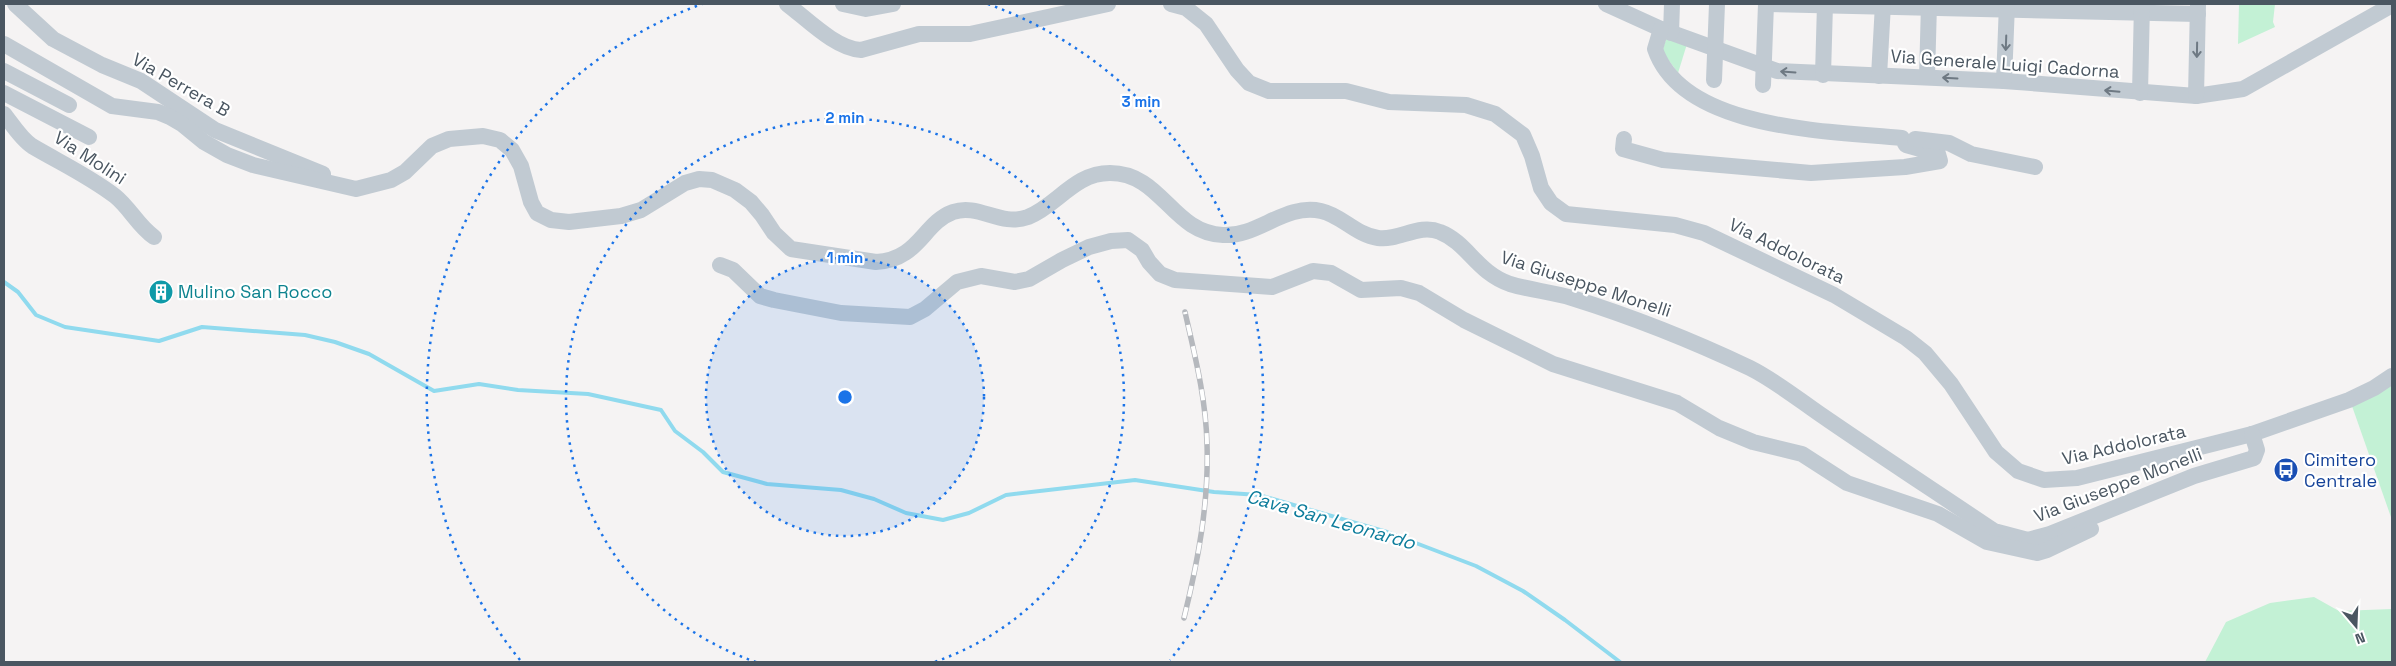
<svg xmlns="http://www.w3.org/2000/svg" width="2396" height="666" font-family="'Space Grotesk',sans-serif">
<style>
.green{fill:#c3f1d5}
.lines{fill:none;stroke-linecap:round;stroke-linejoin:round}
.stream{stroke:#90daee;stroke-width:4}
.minor{stroke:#c1cad2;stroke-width:16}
.rail-casing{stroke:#b5b8bd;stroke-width:5.5}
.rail{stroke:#fff;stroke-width:4;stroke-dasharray:11;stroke-linecap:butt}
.oneway{stroke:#6e7983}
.ring{fill:none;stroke:#1a73e8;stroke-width:2.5;stroke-dasharray:2.5 5}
.labels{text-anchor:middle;stroke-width:4.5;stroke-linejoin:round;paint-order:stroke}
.street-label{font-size:18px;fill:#4a5661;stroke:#fff}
.culture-label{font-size:18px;fill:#0d838f;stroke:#fff;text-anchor:start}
.transit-label{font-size:18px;fill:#164399;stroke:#fff;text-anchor:start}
.water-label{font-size:19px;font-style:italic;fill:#0c7c9b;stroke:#fff}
.centre{fill:#1a73e8;stroke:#fff;stroke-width:2.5}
.ring-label{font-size:15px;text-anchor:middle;font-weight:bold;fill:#1a73e8;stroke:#fff;stroke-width:4.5;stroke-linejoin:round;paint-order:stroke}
</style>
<rect width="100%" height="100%" fill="#f5f3f3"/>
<g class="green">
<path d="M2239,4h36l-2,18 2,5 -37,17z"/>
<path d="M1667,37l20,7 -9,29 -16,-22z"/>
<path d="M2392,382v138l-40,-114z"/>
<path d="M2314,597l25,14 53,-2v53h-187l21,-40 44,-19z"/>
</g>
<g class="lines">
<path class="stream" d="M4,282l14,10 18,23 29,12 94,14 43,-14 103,8 30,7 34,12 65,37 45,-7 39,6 70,4 73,16 14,21 28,21 20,20 44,12 74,6 33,9 32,14 37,7 26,-7 37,-18 129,-15 79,12 45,3 128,37 89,34 47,25 42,29 55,42"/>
<g class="minor">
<path d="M15,4l38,35 49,26 39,16 74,49 108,44"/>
<path d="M787,4c20,15 49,45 74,46l58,-16h51l138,-30"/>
<path d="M843,4l23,5 27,-5"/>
<path d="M1171,4l15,4 20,16 31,46 12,13 20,8h77l43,11 77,3 29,9 28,21 9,21 9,32 10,15 15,11 109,11 29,8 130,62 72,43 19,15 26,31 45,68 22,19 26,9 33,-2 175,-44 97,-34 25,-12 18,-12"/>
<path d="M1606,4l55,25 116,42 227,10 192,15 47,-7 149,-84"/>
<path d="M1766,4l432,10"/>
<path d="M1671,33l1,-29"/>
<path d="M4,44l108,62 46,6 12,5 12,7 22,18 23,13 26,10 103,24 35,-9 14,-8 27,-26 17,-7 34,-3 17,4 12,10 9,16 10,36 6,11 14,7 18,2 52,-6 20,-6 44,-27 14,-4 13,1 23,10 16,12 11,13 12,18 17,16 85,13c43,-2 47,-39 77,-50 26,-9 47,15 75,5 30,-12 46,-44 82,-44 52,0 62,60 113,62 35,2 62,-32 98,-24 20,4 35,24 57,27 21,3 41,-15 62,-6 28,11 36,40 70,52 20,6 42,8 62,14 61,19 121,43 178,70 28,14 54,36 80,53 54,37 109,73 164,110l34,9 22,-6 144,-58 60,-18 3,-8 -5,-16"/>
<path d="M4,71l65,34"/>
<path d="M1823,75l2,-71"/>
<path d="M1879,76l4,-72"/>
<path d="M1927,77l2,-73"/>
<path d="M1714,80l3,-76"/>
<path d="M2004,81l3,-77"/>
<path d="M1763,85l3,-81"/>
<path d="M4,93l85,44"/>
<path d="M2140,93l2,-89"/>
<path d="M2196,96l2,-92"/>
<path d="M4,114c8,10 17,25 28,32 27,16 57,30 83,50 15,12 23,30 39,41"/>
<path d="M1624,139l-1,10 40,11 148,13 94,-6 35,-6 -2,-7 -32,-9 -4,-7c-70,-7 -219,-7 -247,-89l6,-20"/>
<path d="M1915,139l34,4 22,11 64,13"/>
<path d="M720,265l13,5 27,26 14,4 67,13 69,4 15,-8 32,-27 24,-6 34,6 14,-3 33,-19 27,-13 22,-6 17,-1 14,10 7,12 11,12 15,6 97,7 41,-16 18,2 30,17 40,-2 18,5 45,27 89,44 124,39 42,25 34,14 49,12 45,29 91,31 49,28 50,11 10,-3 44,-21"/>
</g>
<defs>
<path id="rail" d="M1184,618c14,-57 25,-115 23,-174 -1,-45 -12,-88 -22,-132"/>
</defs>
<use href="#rail" class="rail-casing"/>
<use href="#rail" class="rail"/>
</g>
<defs><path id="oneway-shaft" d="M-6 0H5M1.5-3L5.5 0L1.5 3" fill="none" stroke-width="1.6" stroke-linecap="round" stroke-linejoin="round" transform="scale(1.25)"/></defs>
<g class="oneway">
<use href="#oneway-shaft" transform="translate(2006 43) rotate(92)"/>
<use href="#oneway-shaft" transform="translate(2197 50) rotate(91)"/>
<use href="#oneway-shaft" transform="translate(1788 72) rotate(-176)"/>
<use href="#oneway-shaft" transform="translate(1950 78) rotate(-177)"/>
<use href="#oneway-shaft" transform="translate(2112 91) rotate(-175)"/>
</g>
<circle cx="845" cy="397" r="139" fill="#1a73e8" fill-opacity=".12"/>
<g class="ring">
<circle cx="845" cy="397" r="139"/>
<path d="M756 662A279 279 0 1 1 934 662"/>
<path d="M520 660A418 418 0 0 1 702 4M988 4A418 418 0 0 1 1170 660"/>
</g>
<defs>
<symbol id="building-disc" viewBox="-11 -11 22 22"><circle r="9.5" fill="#0f9aa8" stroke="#fff"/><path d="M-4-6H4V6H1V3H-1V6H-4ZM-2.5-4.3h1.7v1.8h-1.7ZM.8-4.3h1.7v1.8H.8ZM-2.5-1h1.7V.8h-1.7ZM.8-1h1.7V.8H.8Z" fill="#fff"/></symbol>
<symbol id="bus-disc" viewBox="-11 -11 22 22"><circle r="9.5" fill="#1a4fb4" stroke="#fff"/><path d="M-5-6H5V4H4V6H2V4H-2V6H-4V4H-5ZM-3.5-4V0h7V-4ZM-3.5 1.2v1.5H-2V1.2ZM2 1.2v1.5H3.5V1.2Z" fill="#fff"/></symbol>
</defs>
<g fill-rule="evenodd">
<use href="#building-disc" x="147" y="278" width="28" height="28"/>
<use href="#bus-disc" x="2272" y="456" width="28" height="28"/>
</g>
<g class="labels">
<g class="street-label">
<text transform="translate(2005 64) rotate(4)" y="6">Via Generale Luigi Cadorna</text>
<text transform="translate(181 85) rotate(30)" y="6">Via Perrera B</text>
<text transform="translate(90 158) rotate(33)" y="6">Via Molini</text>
<text transform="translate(1787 251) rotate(26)" y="6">Via Addolorata</text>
<text transform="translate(1586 284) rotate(18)" y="6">Via Giuseppe Monelli</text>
<text transform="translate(2124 445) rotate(-13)" y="6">Via Addolorata</text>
<text transform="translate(2118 485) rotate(-21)" y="6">Via Giuseppe Monelli</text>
</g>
<g class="culture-label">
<text x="178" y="298">Mulino San Rocco</text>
</g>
<g class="transit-label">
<text x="2304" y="466">Cimitero<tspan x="2304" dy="21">Centrale</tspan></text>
</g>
<g class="water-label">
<text transform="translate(1331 519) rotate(16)" y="7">Cava San Leonardo</text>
</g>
</g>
<circle cx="845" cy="397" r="8" class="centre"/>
<g class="ring-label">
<text x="1141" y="107">3 min</text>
<text x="845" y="123">2 min</text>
<text x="845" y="263">1 min</text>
</g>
<rect width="2396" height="666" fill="none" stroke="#4a5661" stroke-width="10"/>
<g transform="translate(2356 626) rotate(161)" stroke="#ffffff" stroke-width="4" paint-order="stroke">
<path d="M0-4L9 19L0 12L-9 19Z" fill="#4a5661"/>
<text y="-8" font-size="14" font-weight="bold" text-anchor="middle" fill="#4a5661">N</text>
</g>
</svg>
